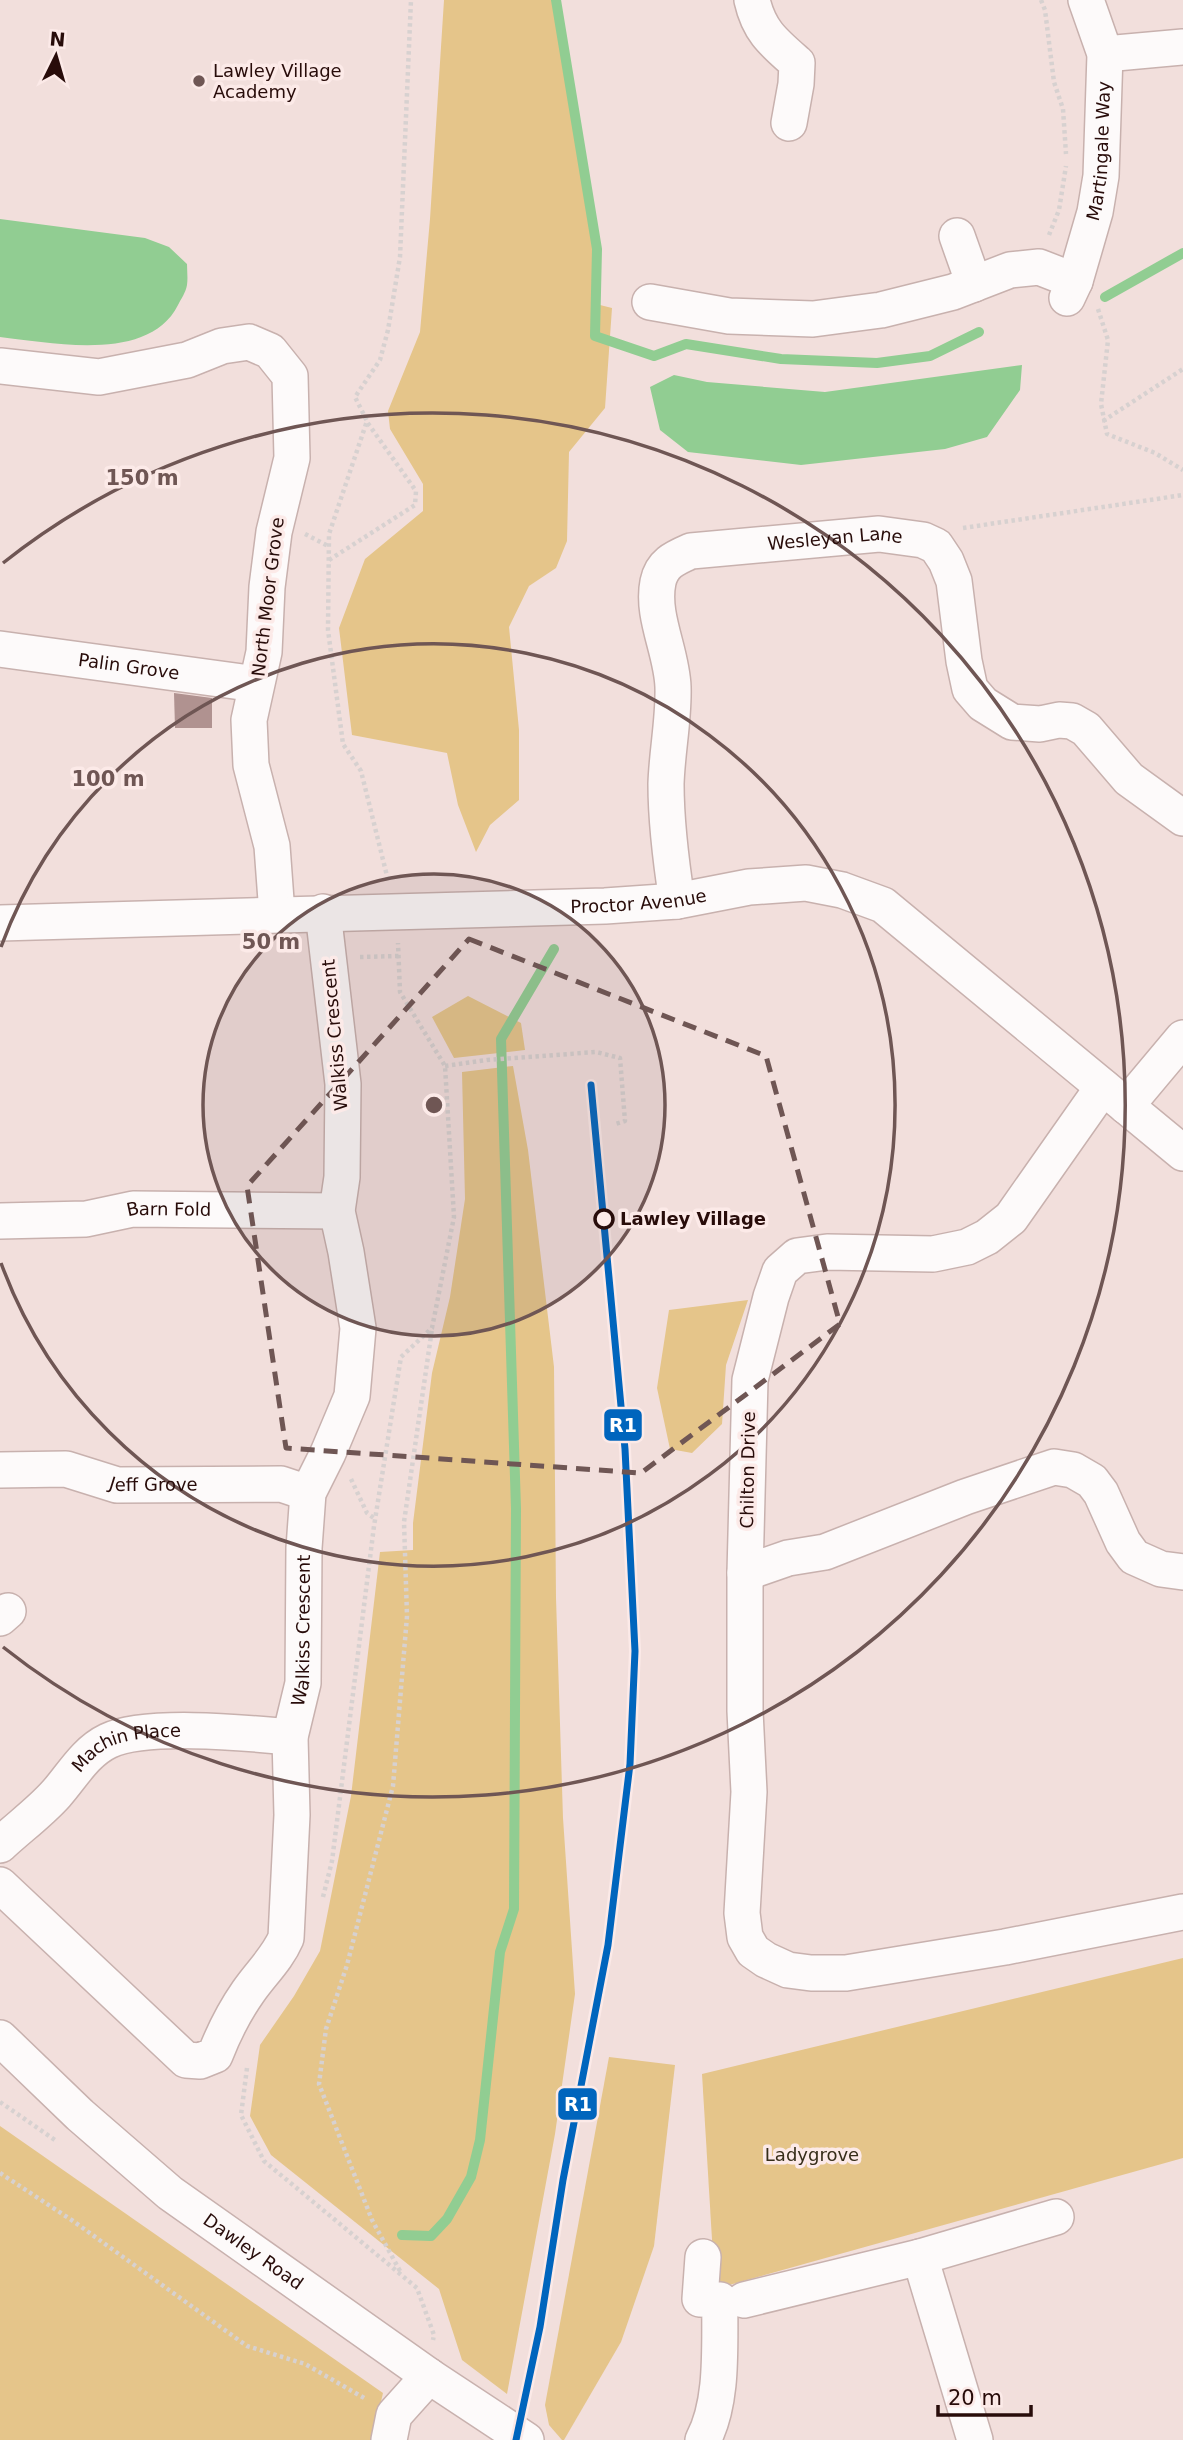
<svg xmlns="http://www.w3.org/2000/svg" width="1183" height="2440" font-family="'DejaVu Sans',sans-serif">
<style>
.green{fill:#e5c58a}
.water{fill:#91cd92}
.lines{fill:none;stroke-linecap:round;stroke-linejoin:round}
.stream{stroke:#91cd92;stroke-width:10}
.building{fill:#b09290}
.minor-casing{stroke:#c8b1ae;stroke-width:38}
.path{stroke:#d7d1d0;stroke-width:4.5;stroke-dasharray:3.5 3.5;stroke-linecap:butt}
.minor{stroke:#fdfafa;stroke-width:35}
.rail-1-casing{stroke:#fceae8;stroke-width:12}
.rail-1{stroke:#0065bd;stroke-width:7}
.marked{fill:none;stroke:#6f5654;stroke-width:5;stroke-dasharray:14 9;stroke-linejoin:round}
.ring{fill:none;stroke:#6f5654;stroke-width:3.5}
.poi-dot{fill:#6f5654;stroke:#fceae8;stroke-width:2.5}
.stop-dot{fill:#fceae8;stroke:#280c0a;stroke-width:3.5}
.labels{text-anchor:middle;stroke-width:7;stroke-linejoin:round;paint-order:stroke}
.poi-label{font-size:18px;fill:#280c0a;stroke:#fceae8;text-anchor:start}
.street-label{font-size:18px;fill:#280c0a;stroke:#fceae8}
.stop-label{font-size:18px;font-weight:bold;fill:#280c0a;stroke:#fceae8;text-anchor:start}
.park-label{font-size:18px;fill:#362d19;stroke:#fceae8}
.centre{fill:#6f5654;stroke:#fceae8;stroke-width:3.5}
.ring-label{font-size:21px;text-anchor:middle;font-weight:bold;fill:#6f5654;stroke:#fceae8;stroke-width:7;stroke-linejoin:round;paint-order:stroke}
.line-badge{stroke:#fceae8;stroke-width:2.5}
.badge-label{font-size:19px;text-anchor:middle;font-weight:bold;fill:#fff}
</style>
<rect width="100%" height="100%" fill="#f2dfdc"/>
<g class="green">
<path d="M444,0h112l41,249 3,56 12,3 -7,100 -36,44 -2,89 -11,27 -27,18 -20,41 10,103v70l-29,25 -14,27 -18,-47 -11,-52 -95,-18 -13,-107 26,-69 58,-48v-27l-33,-55 -2,-18 32,-79 10,-113z"/>
<path d="M468,996l53,27 4,27 -71,8 -22,-41z"/>
<path d="M513,1066l15,84 26,217 2,231 7,220 12,176 -20,140 -48,260 -45,-34 -23,-71 -168,-134 -21,-39 10,-71 34,-49 26,-45 31,-155 29,-244 33,-2v-27l19,-150 18,-76 15,-98 -3,-127z"/>
<path d="M748,1300l-22,65 -4,59 -30,29 -22,-4 -13,-61 12,-78z"/>
<path d="M1183,1958v200l-468,131 -13,-215z"/>
<path d="M609,2057l66,8 -21,181 -33,96 -57,98h-2l-13,-15 -4,-20z"/>
<path d="M0,2126l383,267 -11,47h-372z"/>
</g>
<g class="water">
<path d="M0,219l145,19 24,9 18,17c0,7 1,14 0,21 -1,7 -6,14 -9,20 -29,58 -125,38 -178,32z"/>
<path d="M1022,365l-2,25 -33,47 -42,12 -144,16 -113,-13 -28,-22 -10,-43 24,-12 33,7 118,10z"/>
</g>
<g class="lines">
<g class="stream">
<path d="M556,0l41,249 -2,87 59,20 32,-12 95,15 96,4 53,-7 49,-24"/>
<path d="M1105,297l78,-44"/>
<path d="M402,2235l29,1 16,-17 24,-42 9,-37 20,-188 14,-43 2,-400 -15,-470 53,-90"/>
</g>
</g>
<path class="building" d="M174,693l38,5v30h-37z"/>
<g class="lines">
<defs>
<g id="minor">
<path d="M752,0c7,31 21,42 45,63l-1,21 -7,39"/>
<path d="M1105,54l78,-7"/>
<path d="M957,236l17,48"/>
<path id="s1" d="M1067,298l8,-17 20,-69 6,-36 4,-122 -19,-54"/>
<path d="M650,302l79,14 84,3 68,-9 72,-18 57,-22 29,-3 36,14"/>
<path d="M0,366l99,11 88,-17 35,-14 27,-4 21,9 20,25 2,82 -18,74 -7,55 -3,65 -15,68 2,45 21,81 5,68"/>
<path id="s2" d="M0,649l256,35"/>
<path id="s3" d="M677,901c-6,-39 -11,-78 -11,-117 1,-33 8,-65 7,-97 -1,-35 -22,-71 -15,-105 4,-19 17,-24 33,-31l188,-17 44,6 13,6 10,15 8,20 10,80 6,28 13,15 29,18 28,2 19,-4 13,1 14,8 43,50 54,39"/>
<path id="s4" d="M0,923l605,-17 72,-5 72,-14 57,-4 36,7 41,15 300,248"/>
<path d="M1103,1087l-92,131 -24,19 -20,10 -34,7 -106,-2 -30,4 -17,15 -9,26 -21,83 -5,193v138l4,81 -7,121 3,24 8,14 13,9 22,10 23,3h35l159,-26 178,-35"/>
<path d="M1126,1106l57,-68"/>
<path id="s5" d="M0,1221l86,-2 47,-10 204,2"/>
<path id="s6" d="M0,1470l66,-1 51,16 164,-1 27,9"/>
<path d="M745,1573l43,-15 37,-6 140,-55 89,-30 19,3 19,11 9,12 22,49 11,15 27,12 22,3"/>
<path d="M0,1618l8,-7"/>
<path id="s7" d="M0,1845c18,-17 39,-32 56,-51 16,-18 29,-42 52,-53 38,-18 138,-8 182,-4"/>
<path id="s8" d="M0,1885l186,175 14,1 15,-6c9,-23 19,-43 33,-63 13,-19 29,-33 38,-54l6,-123 -2,-78 13,-54 1,-135 4,-55 20,-40 24,-57 6,-68 -12,-76 -9,-41 5,-34 1,-93 -20,-172"/>
<path id="s9" d="M0,2038l80,77 90,78 259,183 97,64"/>
<path d="M703,2257l-3,42 20,1c-1,43 4,101 -17,140"/>
<path d="M920,2257l55,183"/>
<path d="M744,2300l176,-43 136,-40"/>
<path d="M389,2440l5,-25 35,-39"/>
</g>
</defs>
<use href="#minor" class="minor-casing"/>
<g class="path">
<path d="M1041,0l4,10 9,72 9,27 3,45"/>
<path d="M1049,235l10,-25 7,-44"/>
<path d="M1098,309l10,31 -7,64 6,30 48,19 28,17"/>
<path d="M1103,421l80,-52"/>
<path d="M963,528l220,-33"/>
<path d="M305,534l23,12"/>
<path d="M329,560l86,-55 1,-14 -49,-69"/>
<path d="M388,880l-27,-109 -18,-27 -15,-114 1,-96 38,-113 -12,-24 25,-37 8,-30 12,-73 11,-257"/>
<path d="M360,957l39,-1"/>
<path d="M445,1066l42,-6 109,-8 24,6 5,63 -10,3"/>
<path d="M351,1479l16,34 8,6"/>
<path d="M323,1897l9,-36 42,-335 27,-169 31,-29 22,-111 -9,-151 -45,-74 -2,-49"/>
<path d="M247,2068l-6,47 23,46 153,127 17,47 -1,5"/>
<path d="M0,2102l55,38"/>
<path d="M0,2173l73,48 174,125 58,18 61,35"/>
<path d="M400,2271l-28,-51 -53,-136 7,-55 21,-64 46,-179 14,-170 -3,-94 28,-193"/>
</g>
<use href="#minor" class="minor"/>
<defs>
<path id="rail-1" d="M516,2440l24,-113 23,-147 45,-235 22,-181 5,-113 -10,-202 -34,-364"/>
</defs>
<use href="#rail-1" class="rail-1-casing"/>
<use href="#rail-1" class="rail-1"/>
</g>
<path class="marked" d="M469,939l297,117 74,268 -199,149 -355,-25 -39,-262z"/>
<circle cx="434" cy="1105" r="231" fill="#6f5654" fill-opacity=".12"/>
<g class="ring">
<circle cx="434" cy="1105" r="231"/>
<path d="M1 947A461 461 0 1 1 1 1263"/>
<path d="M3 563A692 692 0 1 1 3 1647"/>
</g>
<circle class="poi-dot" cx="199" cy="81" r="7"/>
<circle class="stop-dot" cx="604" cy="1219" r="9"/>
<g class="labels">
<g class="poi-label">
<text x="213" y="77">Lawley Village<tspan x="213" dy="21">Academy</tspan></text>
</g>
<g class="street-label">
<text dy="6" stroke="none"><textPath href="#s1" startOffset="152">Martingale Way</textPath></text>
<text dy="6" stroke="none"><textPath href="#s3" startOffset="514">Wesleyan Lane</textPath></text>
<text transform="translate(268 597) rotate(-83)" y="6">North Moor Grove</text>
<text dy="6" stroke="none"><textPath href="#s2" startOffset="130">Palin Grove</textPath></text>
<text dy="6" stroke="none"><textPath href="#s4" startOffset="639">Proctor Avenue</textPath></text>
<text transform="translate(335 1035) rotate(-95)" y="6">Walkiss Crescent</text>
<text dy="6" stroke="none"><textPath href="#s5" startOffset="170">Barn Fold</textPath></text>
<text transform="translate(748 1470) rotate(-89)" y="6">Chilton Drive</text>
<text dy="6" stroke="none"><textPath href="#s6" startOffset="156">Jeff Grove</textPath></text>
<text dy="6" stroke="none"><textPath href="#s8" startOffset="732">Walkiss Crescent</textPath></text>
<text dy="6" stroke="none"><textPath href="#s7" startOffset="166">Machin Place</textPath></text>
<text dy="6" stroke="none"><textPath href="#s9" startOffset="332">Dawley Road</textPath></text>
</g>
<g class="stop-label">
<text x="620" y="1225">Lawley Village</text>
</g>
<g class="park-label">
<text x="812" y="2161">Ladygrove</text>
</g>
</g>
<circle cx="434" cy="1105" r="10" class="centre"/>
<g class="ring-label">
<text x="142" y="485">150 m</text>
<text x="108" y="786">100 m</text>
<text x="271" y="949">50 m</text>
</g>
<g class="line-badge">
<rect x="603" y="1408" width="40" height="34" rx="7" fill="#0065bd"/>
<rect x="557" y="2087" width="41" height="34" rx="7" fill="#0065bd"/>
</g>
<g class="badge-label">
<text x="623" y="1432">R1</text>
<text x="578" y="2111">R1</text>
</g>
<g transform="translate(56 56) rotate(5)" stroke="#fceae8" stroke-width="5" paint-order="stroke">
<path d="M0-5L12 26L0 18L-12 26Z" fill="#280c0a"/>
<text y="-10" font-size="19" font-weight="bold" text-anchor="middle" fill="#280c0a">N</text>
</g>
<path d="M938 2405v10h93v-10" fill="none" stroke="#280c0a" stroke-width="3.5"/>
<text x="948" y="2405" font-size="21" fill="#280c0a" stroke="#fceae8" stroke-width="5" paint-order="stroke">20 m</text>
</svg>
